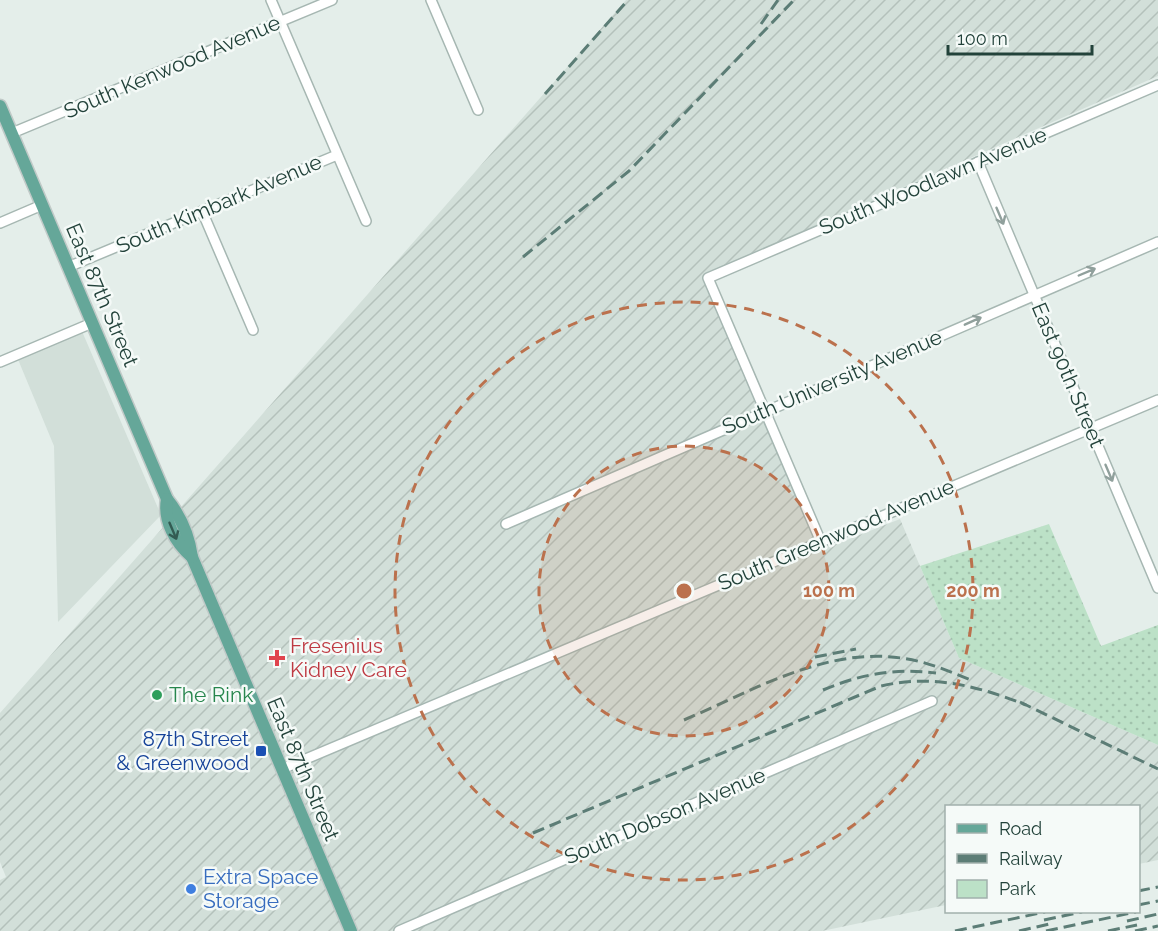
<svg xmlns="http://www.w3.org/2000/svg" width="1158" height="931" font-family="Raleway,sans-serif">
<style>
.built{fill:#d2dfd9}
.industrial{fill:url(#industrial-furrows)}
.green{fill:url(#green-dots)}
.lines{fill:none;stroke-linecap:round;stroke-linejoin:round}
.minor-casing{stroke:#a6b7b2;stroke-width:12}
.major-casing{stroke:#c1cac8;stroke-width:15}
.minor{stroke:#fff;stroke-width:9}
.major{stroke:#65a799;stroke-width:12}
.rail{stroke:#5c7d76;stroke-width:3;stroke-dasharray:12 6;stroke-linecap:butt}
.oneway{stroke:#90a09c}
.oneway2{stroke:#335b52}
.ring{fill:none;stroke:#bb714d;stroke-width:3;stroke-dasharray:10 8}
.health-dot{fill:#e0444e;stroke:#f5faf8;stroke-width:2}
.leisure-dot{fill:#2e9e5b;stroke:#f5faf8;stroke-width:2}
.transit-dot{fill:#1a4fb4;stroke:#f5faf8;stroke-width:2}
.shop-dot{fill:#3f7fe0;stroke:#f5faf8;stroke-width:2}
.labels{text-anchor:middle;stroke-width:5;stroke-linejoin:round;paint-order:stroke}
.street-label{font-size:21px;fill:#22423a;stroke:#f5faf8}
.health-label{font-size:21px;fill:#be3a42;stroke:#f5faf8;text-anchor:start}
.leisure-label{font-size:21px;fill:#27864d;stroke:#f5faf8;text-anchor:start}
.transit-label{font-size:21px;fill:#164399;stroke:#f5faf8;text-anchor:end}
.shop-label{font-size:21px;fill:#366cbe;stroke:#f5faf8;text-anchor:start}
.centre{fill:#bb714d;stroke:#f5faf8;stroke-width:3}
.ring-label{font-size:18px;text-anchor:middle;font-weight:bold;fill:#bb714d;stroke:#f5faf8;stroke-width:5;stroke-linejoin:round;paint-order:stroke}
</style>
<defs>
<pattern id="industrial-furrows" width="10" height="10" patternUnits="userSpaceOnUse" patternTransform="scale(1.5)"><rect width="10" height="10" fill="#d2dfd9"/><path d="M-1 1l2-2M0 10L10 0M9 11l2-2" fill="none" stroke="#b4c1bb"/></pattern>
<pattern id="green-dots" width="8" height="8" patternUnits="userSpaceOnUse" patternTransform="scale(1.5)"><rect width="8" height="8" fill="#bce1c7"/><path d="M2 2h.1M6 6h.1" fill="none" stroke="#a1c2ac" stroke-width="1.8" stroke-linecap="round"/></pattern>
</defs>
<rect width="100%" height="100%" fill="#e4eeea"/>
<path class="built" d="M81,329l80,186 -103,107 -4,-176 -37,-89z"/>
<path class="industrial" d="M626,0h532v76l-451,197 122,274 71,-28 59,139 199,87v115l-19,4 -1,-58h-192v99l-124,26h-822v-51l6,-3 -6,-15v-149z"/>
<path class="green" d="M1049,524l52,122 57,-21v120l-199,-87 -39,-92z"/>
<g class="lines">
<defs>
<g id="minor">
<path d="M271,0l95,221"/>
<path d="M431,0l47,110"/>
<path d="M12,133l320,-133"/>
<path d="M978,162l180,426"/>
<path d="M202,211l51,119"/>
<path d="M0,223l42,-18"/>
<path d="M68,267l269,-112"/>
<path d="M0,362l92,-39"/>
<path d="M506,524l652,-282"/>
<path d="M821,542l-113,-264 450,-193"/>
<path d="M282,769l876,-369"/>
<path d="M399,931l533,-230"/>
</g>
<g id="major">
<path d="M0,106l167,393c13,16 22,37 25,58l159,374"/>
<path d="M167,499c-4,21 8,44 25,58"/>
</g>
</defs>
<use href="#minor" class="minor-casing"/>
<use href="#major" class="major-casing"/>
<use href="#minor" class="minor"/>
<use href="#major" class="major"/>
<g class="rail">
<path d="M761,24l17,-24"/>
<path d="M545,94l83,-94"/>
<path d="M523,257l106,-86 165,-171"/>
<path d="M815,657l41,-8"/>
<path d="M823,690c38,-16 72,-22 113,-17"/>
<path d="M1020,702l138,67"/>
<path d="M684,720c68,-29 141,-73 217,-62 25,3 47,13 70,22"/>
<path d="M533,833l348,-147c52,-12 97,0 145,19"/>
<path d="M1138,891l20,-4"/>
<path d="M1138,905l20,-4"/>
<path d="M1044,920l38,-8"/>
<path d="M1127,921l31,-7"/>
<path d="M955,931l90,-19"/>
<path d="M1019,931l35,-8"/>
<path d="M1046,931l90,-19"/>
<path d="M1108,931l29,-6"/>
<path d="M1135,931l23,-5"/>
</g>
</g>
<defs><path id="oneway-shaft" d="M-6 0H5M1.5-3L5.5 0L1.5 3" fill="none" stroke-width="1.6" stroke-linecap="round" stroke-linejoin="round" transform="scale(1.5)"/></defs>
<g class="oneway">
<use href="#oneway-shaft" transform="translate(1000 216) rotate(67)"/>
<use href="#oneway-shaft" transform="translate(1087 272) rotate(-23)"/>
<use href="#oneway-shaft" transform="translate(973 321) rotate(-24)"/>
<use href="#oneway-shaft" transform="translate(1109 473) rotate(67)"/>
</g>
<use class="oneway2" href="#oneway-shaft" transform="translate(173 531) rotate(67)"/>
<circle cx="684" cy="591" r="145" fill="#bb714d" fill-opacity=".12"/>
<g class="ring">
<circle cx="684" cy="591" r="145"/>
<circle cx="684" cy="591" r="289"/>
</g>
<path class="health-dot" d="M274 649h6v6h6v6h-6v6h-6v-6h-6v-6h6z"/>
<circle class="leisure-dot" cx="157" cy="695" r="6"/>
<rect class="transit-dot" x="255" y="745" width="12" height="12" rx="3"/>
<circle class="shop-dot" cx="191" cy="889" r="6"/>
<g class="labels">
<g class="street-label">
<text transform="translate(172 67) rotate(-23)" y="7">South Kenwood Avenue</text>
<text transform="translate(933 181) rotate(-23)" y="7">South Woodlawn Avenue</text>
<text transform="translate(219 204) rotate(-23)" y="7">South Kimbark Avenue</text>
<text transform="translate(102 295) rotate(67)" y="7">East 87th Street</text>
<text transform="translate(1068 375) rotate(67)" y="7">East 90th Street</text>
<text transform="translate(832 382) rotate(-23)" y="7">South University Avenue</text>
<text transform="translate(836 535) rotate(-23)" y="7">South Greenwood Avenue</text>
<text transform="translate(303 769) rotate(67)" y="7">East 87th Street</text>
<text transform="translate(665 816) rotate(-23)" y="7">South Dobson Avenue</text>
</g>
<g class="health-label">
<text x="290" y="653">Fresenius<tspan x="290" dy="24">Kidney Care</tspan></text>
</g>
<g class="leisure-label">
<text x="169" y="702">The Rink</text>
</g>
<g class="transit-label">
<text x="249" y="746">87th Street<tspan x="249" dy="24">&amp; Greenwood</tspan></text>
</g>
<g class="shop-label">
<text x="203" y="884">Extra Space<tspan x="203" dy="24">Storage</tspan></text>
</g>
</g>
<circle cx="684" cy="591" r="9" class="centre"/>
<g class="ring-label">
<text x="829" y="597">100 m</text>
<text x="973" y="597">200 m</text>
</g>
<rect x="945" y="805" width="195" height="108" fill="#f5faf8" stroke="#a1b0ac" stroke-width="1.5"/>
<rect x="957" y="824" width="30" height="9" fill="#65a799" stroke="#a1b0ac" stroke-width="1.5"/>
<text x="999" y="835" font-size="18" fill="#22423a">Road</text>
<rect x="957" y="854" width="30" height="9" fill="#5c7d76" stroke="#a1b0ac" stroke-width="1.5"/>
<text x="999" y="865" font-size="18" fill="#22423a">Railway</text>
<rect x="957" y="880" width="30" height="18" fill="#bce1c7" stroke="#a1b0ac" stroke-width="1.5"/>
<text x="999" y="895" font-size="18" fill="#22423a">Park</text>
<path d="M948 45v9h144v-9" fill="none" stroke="#22423a" stroke-width="3"/>
<text x="957" y="45" font-size="18" fill="#22423a" stroke="#f5faf8" stroke-width="4.5" paint-order="stroke">100 m</text>
</svg>
